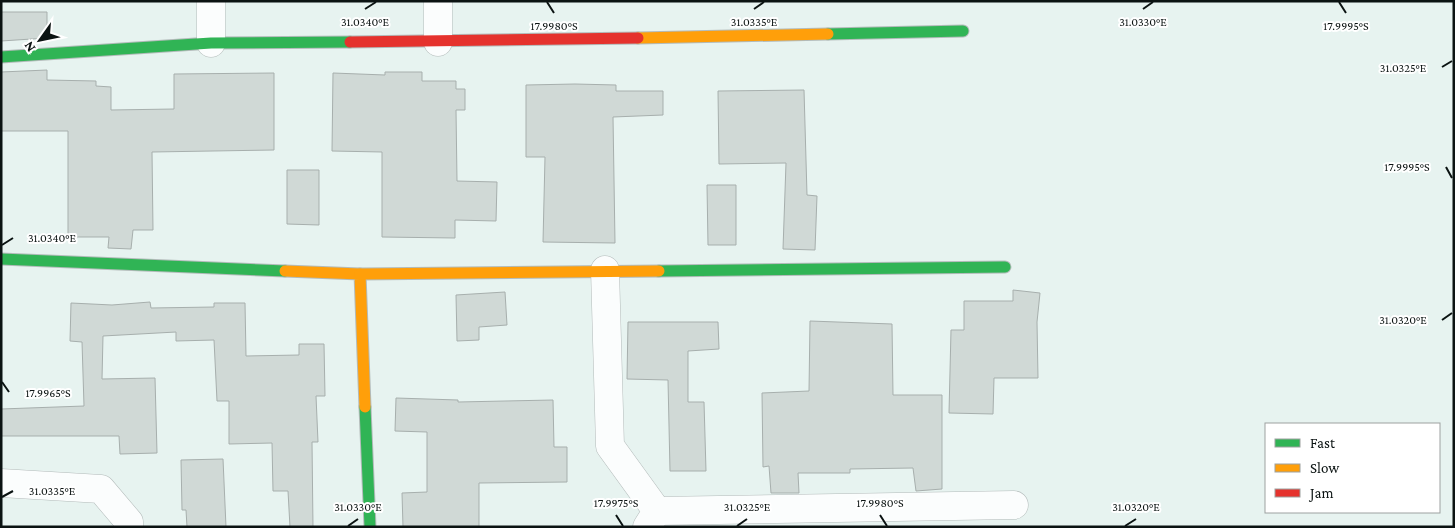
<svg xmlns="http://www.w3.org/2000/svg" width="1455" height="528" font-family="'Crimson Pro',serif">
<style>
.building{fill:#d0d9d6;stroke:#a7afad}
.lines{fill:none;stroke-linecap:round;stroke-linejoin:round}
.street-casing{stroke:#b3bbba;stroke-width:29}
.fast-casing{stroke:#b3bbba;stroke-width:13}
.slow-casing{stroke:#b3bbba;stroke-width:13}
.jam-casing{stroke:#b3bbba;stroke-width:13}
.street{stroke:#fbfdfd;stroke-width:28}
.fast{stroke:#30b455;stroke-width:11}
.slow{stroke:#ff9f0a;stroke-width:11}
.jam{stroke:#e5322d;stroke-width:11}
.ticks{fill:none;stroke:#0b1312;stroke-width:2}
.ticks-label{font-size:12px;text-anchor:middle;fill:#0b1312;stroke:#fff;stroke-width:4;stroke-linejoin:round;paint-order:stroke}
</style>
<rect width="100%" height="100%" fill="#e7f3f0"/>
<g class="building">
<path d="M1,12h46v26l-46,3z"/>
<path d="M47,70v10l49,1v5l15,1v23l63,-1v-35l100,-1v77l-122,2 1,78h-20l-2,19 -23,-1 1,-11h-41v-106h-67v-59z"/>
<path d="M385,72h37v9h34v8h9v21h-9l1,71 40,1 -1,39 -41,-1v18l-73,-1v-85l-50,-1 1,-78 52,2z"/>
<path d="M575,84l41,1v6h47v24l-50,2 2,126 -72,-1 2,-85h-19v-72z"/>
<path d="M804,90l3,105 10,1 -2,54 -32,-1 3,-86 -67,1 -1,-73z"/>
<path d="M287,170h32v55l-32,-1z"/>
<path d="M707,185h29v60h-28z"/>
<path d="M1013,290l27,3 -3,29 1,56h-44l-1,36 -44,-1 2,-83h13v-29h49z"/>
<path d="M505,292l2,33 -28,2v13l-22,1 -1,-46z"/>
<path d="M150,302l1,6 63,-1v-4h31l1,53 53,-1v-11h25l1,52h-9l2,46h-6l1,85h-23l-2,-36h-15l-1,-48 -43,1v-43h-12l-3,-61 -38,1v-9l-73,4 -1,43 53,-1 2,75 -37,1 -1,-18h-118v-27l83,-3 -2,-64 -12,-1 1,-38 41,2z"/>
<path d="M810,321l82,3 1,71h49v94l-26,2 -3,-23 -63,1v4h-52l1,20h-28l-2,-27 -6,1 -1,-74 47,-2z"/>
<path d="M628,322h90l1,27 -31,2v51h16l2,69h-36l-2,-91 -41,-1z"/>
<path d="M396,398l62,2v2l95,-2 1,47h13v35l-88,1v44h-76l-1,-34 25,-1v-60l-32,-1z"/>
<path d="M223,459l3,68h-39l-1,-17h-4l-1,-50z"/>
</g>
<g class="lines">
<defs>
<g id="street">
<path d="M438,1v41"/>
<path d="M211,43v-42"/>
<path d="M605,270l5,176 47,65 -10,16"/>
<path d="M1,483l100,6 28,33v5"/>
<path d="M657,511l357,-6"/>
</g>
<g id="fast">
<path d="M828,34l135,-3"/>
<path d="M1,57l210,-14 139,-1"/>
<path d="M1,259l284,12"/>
<path d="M659,271l346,-4"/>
<path d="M365,407l5,120"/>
</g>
<g id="slow">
<path d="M638,38l190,-4"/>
<path d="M285,271l75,3 5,133"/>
<path d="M360,274l299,-3"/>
</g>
<path id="jam" d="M350,42l288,-4"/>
</defs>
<use href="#street" class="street-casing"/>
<use href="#fast" class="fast-casing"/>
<use href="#slow" class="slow-casing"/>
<use href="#jam" class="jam-casing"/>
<use href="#street" class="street"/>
<use href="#fast" class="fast"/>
<use href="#slow" class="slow"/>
<use href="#jam" class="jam"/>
</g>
<path class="ticks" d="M547,2l7,11M1339,2l7,11M365,9l11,-7M754,9l10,-7M1143,9l10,-7M1442,67l10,-6M1446,167l6,11M2,245l11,-7M1442,320l10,-7M2,382l7,10M2,497l11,-6M616,515l7,11M880,515l7,11M348,526l10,-7M737,526l10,-7M1125,526l11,-7"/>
<g class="ticks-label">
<text x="365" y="26">31.0340°E</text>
<text x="754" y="26">31.0335°E</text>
<text x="1143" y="26">31.0330°E</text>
<text x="554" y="30">17.9980°S</text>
<text x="1346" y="30">17.9995°S</text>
<text x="1403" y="72">31.0325°E</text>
<text x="1407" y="171">17.9995°S</text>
<text x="52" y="242">31.0340°E</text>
<text x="1403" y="324">31.0320°E</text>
<text x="48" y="397">17.9965°S</text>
<text x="52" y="495">31.0335°E</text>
<text x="616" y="507">17.9975°S</text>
<text x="880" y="507">17.9980°S</text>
<text x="358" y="511">31.0330°E</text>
<text x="747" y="511">31.0325°E</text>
<text x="1136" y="511">31.0320°E</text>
</g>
<rect width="1455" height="528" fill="none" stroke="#0b1312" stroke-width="5"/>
<rect x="1265" y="423" width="175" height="90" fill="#ffffff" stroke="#9da1a0"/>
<rect x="1275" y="439" width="25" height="8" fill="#30b455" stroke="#9da1a0"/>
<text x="1310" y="448" font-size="15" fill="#0b1312">Fast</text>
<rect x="1275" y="464" width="25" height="8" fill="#ff9f0a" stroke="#9da1a0"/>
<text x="1310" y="473" font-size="15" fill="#0b1312">Slow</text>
<rect x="1275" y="489" width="25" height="8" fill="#e5322d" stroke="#9da1a0"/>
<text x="1310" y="498" font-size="15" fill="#0b1312">Jam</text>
<g transform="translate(40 40) rotate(237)" stroke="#ffffff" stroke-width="4" paint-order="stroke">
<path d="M0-4L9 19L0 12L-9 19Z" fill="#0b1312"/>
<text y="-8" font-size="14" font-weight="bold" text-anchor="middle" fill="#0b1312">N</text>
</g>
</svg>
